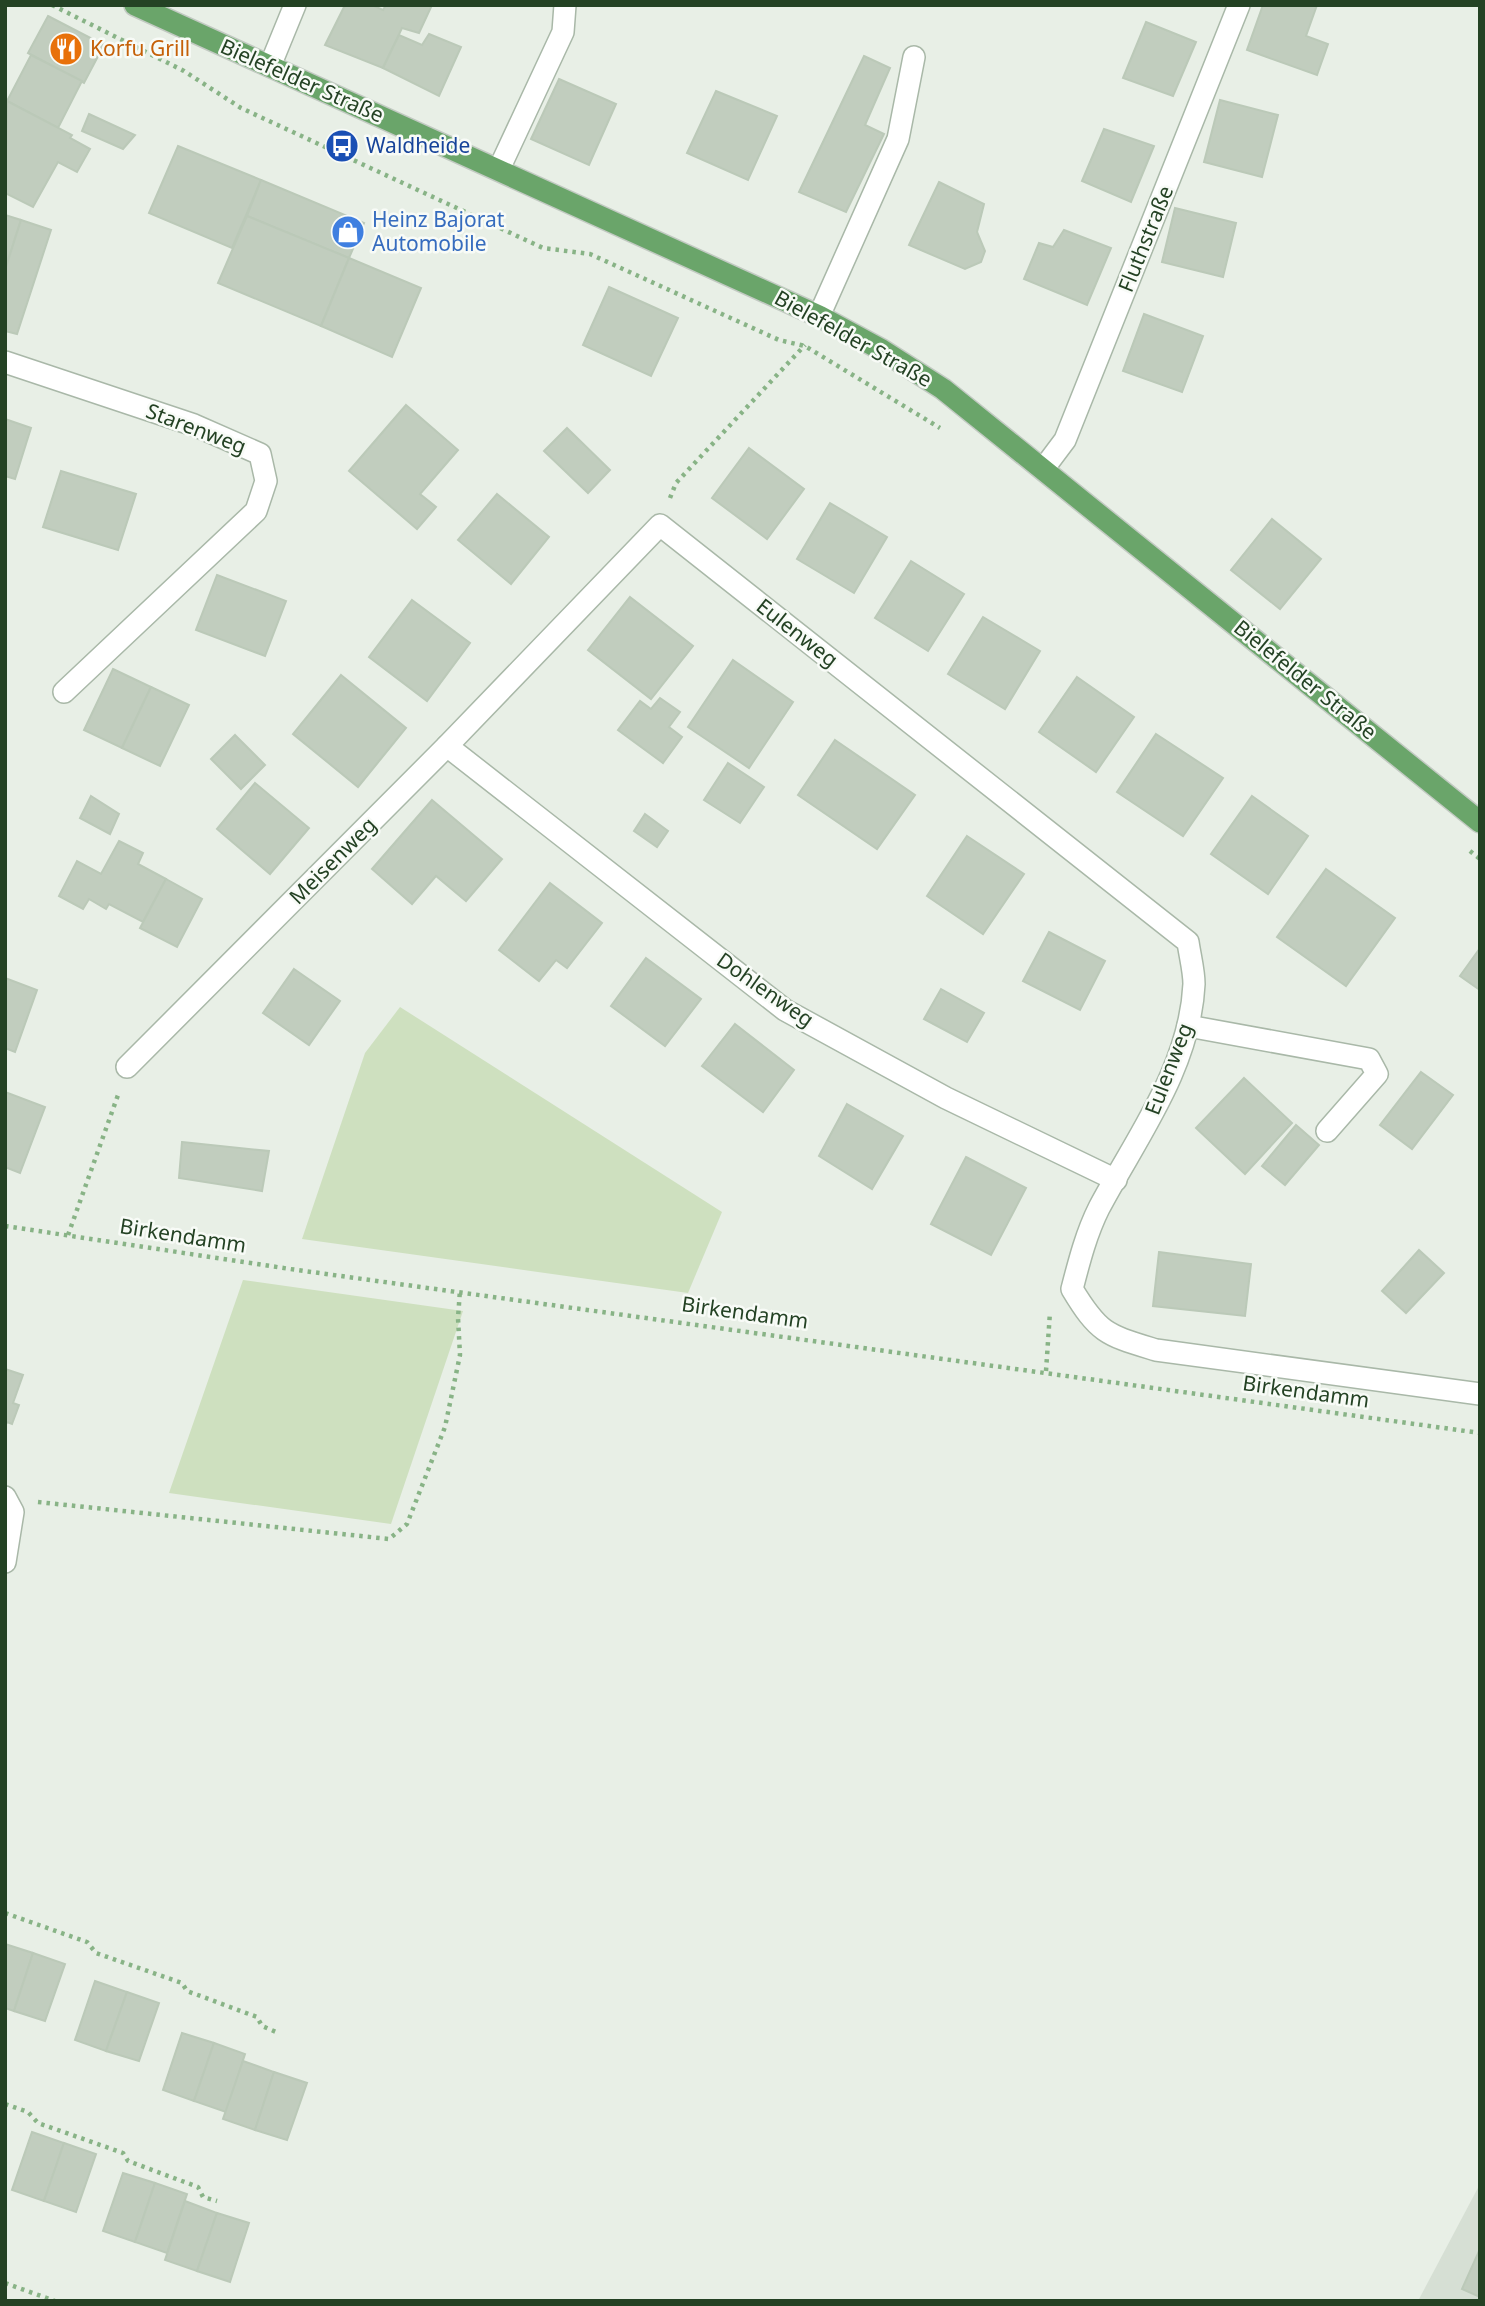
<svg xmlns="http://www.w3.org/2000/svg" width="1485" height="2306" font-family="'Noto Sans',sans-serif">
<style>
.built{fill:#d6dfd4}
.green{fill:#cee0bf}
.building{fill:#c1cdbe;stroke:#bbc9b8;stroke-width:2}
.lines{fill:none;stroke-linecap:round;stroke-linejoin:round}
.minor-casing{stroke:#a9b8a8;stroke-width:24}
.major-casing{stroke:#c2cac2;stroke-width:24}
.path{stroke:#88b386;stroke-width:4.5;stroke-dasharray:3.5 5;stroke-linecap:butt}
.minor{stroke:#fff;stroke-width:21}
.major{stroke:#6aa56a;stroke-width:21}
.labels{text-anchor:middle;stroke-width:5;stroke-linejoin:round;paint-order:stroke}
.food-label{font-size:21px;fill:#c56008;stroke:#f8fbf7;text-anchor:start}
.street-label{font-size:21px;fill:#244224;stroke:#f8fbf7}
.transit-label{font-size:21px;fill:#164399;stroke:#f8fbf7;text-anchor:start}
.shop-label{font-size:21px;fill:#366cbe;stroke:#f8fbf7;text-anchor:start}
</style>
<rect width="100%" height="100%" fill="#e8efe6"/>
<path class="built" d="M1480,2184v117h-62z"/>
<g class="green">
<path d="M400,1007l322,205 -34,81 -386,-54 63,-186z"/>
<path d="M243,1280l220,31 -72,213 -222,-31z"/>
</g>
<g class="building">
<path d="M345,5h27l11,5 3,-5h46l-13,28 -17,-5 -19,40 -58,-23z"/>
<path d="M1263,5h54l-11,31 22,8 -11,31 -70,-25z"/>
<path d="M48,16l56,29 -20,38 -56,-30z"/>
<path d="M1146,22l50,20 -23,54 -50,-18z"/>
<path d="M429,34l32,13 -22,49 -56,-28 16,-33 23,10z"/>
<path d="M31,55l51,26 -24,47 -51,-27z"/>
<path d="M864,56l26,12 -25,57 19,9 -38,78 -47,-20z"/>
<path d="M559,79l57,25 -27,61 -58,-26z"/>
<path d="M716,91l61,25 -29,64 -61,-27z"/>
<path d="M1220,100l58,15 -16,62 -58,-15z"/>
<path d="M7,101l65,34 -2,3 20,11 -13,23 -19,-10 -25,45 -28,-14z"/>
<path d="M89,114l46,21 -12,14 -41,-18z"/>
<path d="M1104,129l50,17 -23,56 -49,-21z"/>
<path d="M178,146l83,34 -29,68 -83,-35z"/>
<path d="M261,180l103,43 -15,35 -102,-42z"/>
<path d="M939,182l45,22 -7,28 8,19 -4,11 -16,7 -56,-24z"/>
<path d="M1175,208l61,15 -13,54 -61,-15z"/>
<path d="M5,215l16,5 -16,50z"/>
<path d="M247,216l102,42 -28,68 -103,-43z"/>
<path d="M21,220l30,10 -34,104 -12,-3v-61z"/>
<path d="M1064,230l47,18 -24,57 -63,-26 15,-36 14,4z"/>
<path d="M349,258l72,30 -29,69 -71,-31z"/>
<path d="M609,287l69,31 -27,58 -68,-31z"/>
<path d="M1144,314l59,22 -21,56 -59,-21z"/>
<path d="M406,405l52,45 -38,44 16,13 -19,22 -68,-58z"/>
<path d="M5,419l26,9 -16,51 -10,-3z"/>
<path d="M567,428l43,42 -22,23 -44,-42z"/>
<path d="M749,448l55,41 -37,50 -55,-41z"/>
<path d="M61,471l75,23 -18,56 -75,-23z"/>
<path d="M497,494l52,43 -38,47 -53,-44z"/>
<path d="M830,503l57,34 -33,56 -57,-34z"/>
<path d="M1272,519l49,40 -41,50 -49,-39z"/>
<path d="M911,561l53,33 -36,57 -53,-33z"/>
<path d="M217,575l69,26 -21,55 -69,-26z"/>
<path d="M630,597l63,49 -42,53 -63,-49z"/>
<path d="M412,600l58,43 -43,58 -58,-44z"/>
<path d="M983,617l57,34 -35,58 -57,-35z"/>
<path d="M733,660l60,42 -44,66 -61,-41z"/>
<path d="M113,669l38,18 -29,61 -38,-18z"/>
<path d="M341,675l65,53 -48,59 -65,-53z"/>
<path d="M1077,677l57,40 -38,55 -57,-40z"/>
<path d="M151,687l38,18 -29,61 -38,-18z"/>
<path d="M660,698l20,14 -11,15 13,10 -19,26 -45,-33 22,-29 11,8z"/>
<path d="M1156,734l67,44 -40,58 -66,-44z"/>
<path d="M235,735l30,30 -24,24 -30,-30z"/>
<path d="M835,740l80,55 -38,54 -79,-54z"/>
<path d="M728,763l36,24 -24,36 -36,-23z"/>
<path d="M255,783l54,45 -39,46 -53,-45z"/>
<path d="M91,796l28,18 -9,20 -30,-16z"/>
<path d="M1252,796l56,40 -40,58 -57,-40z"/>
<path d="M432,800l70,59 -36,42 -30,-25 -24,28 -40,-35z"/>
<path d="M645,814l23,17 -11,16 -23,-16z"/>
<path d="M967,836l57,38 -41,60 -56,-38z"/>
<path d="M119,841l24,12 -5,11 28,15 -23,43 -34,-18 -3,5 -17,-10 -6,10 -24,-13 18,-35 24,13z"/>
<path d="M1326,869l69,49 -49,68 -69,-49z"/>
<path d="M166,879l36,20 -25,48 -37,-19z"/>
<path d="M550,883l52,40 -35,45 -11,-8 -17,21 -40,-31z"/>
<path d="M1049,932l56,29 -25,49 -57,-29z"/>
<path d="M1480,948v42l-20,-14z"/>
<path d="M646,958l55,41 -36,47 -54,-40z"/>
<path d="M294,969l46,32 -31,44 -46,-32z"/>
<path d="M5,978l32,12 -22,62 -10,-4z"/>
<path d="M941,989l43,24 -17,29 -43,-23z"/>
<path d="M735,1024l59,46 -31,42 -61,-46z"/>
<path d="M1421,1072l32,23 -41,54 -32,-24z"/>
<path d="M1244,1078l48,45 -47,51 -49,-46z"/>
<path d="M5,1092l40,15 -25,66 -15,-6z"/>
<path d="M847,1104l56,32 -31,53 -53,-33z"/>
<path d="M1296,1125l23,20 -34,40 -23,-19z"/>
<path d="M182,1142l87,9 -7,40 -83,-13z"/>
<path d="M966,1157l60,31 -35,67 -60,-31z"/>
<path d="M1419,1250l25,23 -38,40 -24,-22z"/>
<path d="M1159,1252l92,12 -6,52 -92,-10z"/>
<path d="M5,1369l18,6 -10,28 6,2 -7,19 -5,-2 -2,5z"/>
<path d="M5,1944l28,9 -19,58 -9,-3z"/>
<path d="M33,1953l32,11 -20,57 -31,-10z"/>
<path d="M95,1981l32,11 -21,59 -31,-11z"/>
<path d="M127,1992l32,11 -20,58 -33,-10z"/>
<path d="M182,2033l32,10 -20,58 -31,-11z"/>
<path d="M214,2043l31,11 -19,58 -32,-11z"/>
<path d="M243,2061l31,11 -19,58 -32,-11z"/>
<path d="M274,2072l33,11 -20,57 -32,-10z"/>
<path d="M32,2132l32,11 -20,58 -32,-11z"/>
<path d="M64,2143l32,11 -20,58 -32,-11z"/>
<path d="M123,2173l32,10 -20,59 -32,-11z"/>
<path d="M155,2183l32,11 -20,59 -32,-11z"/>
<path d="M185,2201l32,12 -20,58 -32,-11z"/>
<path d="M217,2213l32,10 -19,59 -33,-11z"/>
<path d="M1480,2249v48l-18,-8z"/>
</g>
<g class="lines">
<defs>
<g id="minor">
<path d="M270,66l25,-61"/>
<path d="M499,169l64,-137 2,-27"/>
<path d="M819,316l79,-177 16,-82"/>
<path d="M5,362l189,63 66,29 6,27 -10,30 -192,181"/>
<path d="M1044,468l21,-28 174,-435"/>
<path d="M447,746l338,264 161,88 170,82"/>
<path d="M1188,1026l181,33 8,15 -50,57"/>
<path d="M127,1067l320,-321 213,-221 528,417c2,14 6,29 6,42 -4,84 -58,154 -95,224 -13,26 -20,54 -27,81 27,45 35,46 84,61l324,44"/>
<path d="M5,1497l8,15 -8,50"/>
</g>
<path id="major" d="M135,5l684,311 63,34 61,39 537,433"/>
</defs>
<use href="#minor" class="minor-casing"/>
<use href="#major" class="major-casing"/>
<g class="path">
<path d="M52,5l132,66 57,37 302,140 47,6 189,86 26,6 135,82"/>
<path d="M670,498l6,-15 129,-138"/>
<path d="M1470,851l10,8"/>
<path d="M5,1226l285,43 1190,164"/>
<path d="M68,1235l50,-140"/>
<path d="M1046,1371l4,-59"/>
<path d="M38,1502l351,37 18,-15 38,-97 15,-72 -2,-37 2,-28"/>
<path d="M5,1913l82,29 9,11 86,30 5,8 70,26 5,9 14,6"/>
<path d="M5,2104l23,8 10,11 85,30 5,8 70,26 5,10 14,4"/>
<path d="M5,2283l50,18"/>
</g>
<use href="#minor" class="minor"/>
<use href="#major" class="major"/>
</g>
<defs>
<symbol id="restaurant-disc" viewBox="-11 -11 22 22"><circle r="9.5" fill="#e8710a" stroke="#f8fbf7"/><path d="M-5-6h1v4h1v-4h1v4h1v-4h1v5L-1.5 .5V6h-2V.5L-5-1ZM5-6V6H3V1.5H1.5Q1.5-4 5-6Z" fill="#fff"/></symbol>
<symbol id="bus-disc" viewBox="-11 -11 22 22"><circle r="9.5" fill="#1a4fb4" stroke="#f8fbf7"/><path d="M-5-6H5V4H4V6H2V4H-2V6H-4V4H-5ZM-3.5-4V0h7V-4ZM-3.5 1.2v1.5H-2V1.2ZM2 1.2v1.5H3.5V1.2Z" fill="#fff"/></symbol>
<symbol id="shop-disc" viewBox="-11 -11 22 22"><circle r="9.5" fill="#3f7fe0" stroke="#f8fbf7"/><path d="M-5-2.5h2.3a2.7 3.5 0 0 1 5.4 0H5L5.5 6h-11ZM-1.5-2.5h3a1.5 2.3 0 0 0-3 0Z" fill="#fff"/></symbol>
</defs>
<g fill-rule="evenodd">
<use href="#restaurant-disc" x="47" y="30" width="38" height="38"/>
<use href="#bus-disc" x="323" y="127" width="38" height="38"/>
<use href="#shop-disc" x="329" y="213" width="38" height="38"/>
</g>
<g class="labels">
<g class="food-label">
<text x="90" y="56">Korfu Grill</text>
</g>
<g class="street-label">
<text transform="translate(302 81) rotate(24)" y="7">Bielefelder Straße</text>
<text transform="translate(1146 239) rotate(-68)" y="7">Fluthstraße</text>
<text transform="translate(853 339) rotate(29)" y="7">Bielefelder Straße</text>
<text transform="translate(196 429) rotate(21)" y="7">Starenweg</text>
<text transform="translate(797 633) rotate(38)" y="7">Eulenweg</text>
<text transform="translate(1305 680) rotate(39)" y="7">Bielefelder Straße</text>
<text transform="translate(333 861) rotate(-45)" y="7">Meisenweg</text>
<text transform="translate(765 990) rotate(35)" y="7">Dohlenweg</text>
<text transform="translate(1169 1069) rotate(-69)" y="7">Eulenweg</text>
<text transform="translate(183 1236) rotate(9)" y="7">Birkendamm</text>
<text transform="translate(745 1313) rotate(8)" y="7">Birkendamm</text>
<text transform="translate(1306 1392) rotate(8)" y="7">Birkendamm</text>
</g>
<g class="transit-label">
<text x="366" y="153">Waldheide</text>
</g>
<g class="shop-label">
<text x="372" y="227">Heinz Bajorat<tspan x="372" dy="24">Automobile</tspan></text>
</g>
</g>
<rect width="1485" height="2306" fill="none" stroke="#244224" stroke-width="14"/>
</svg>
